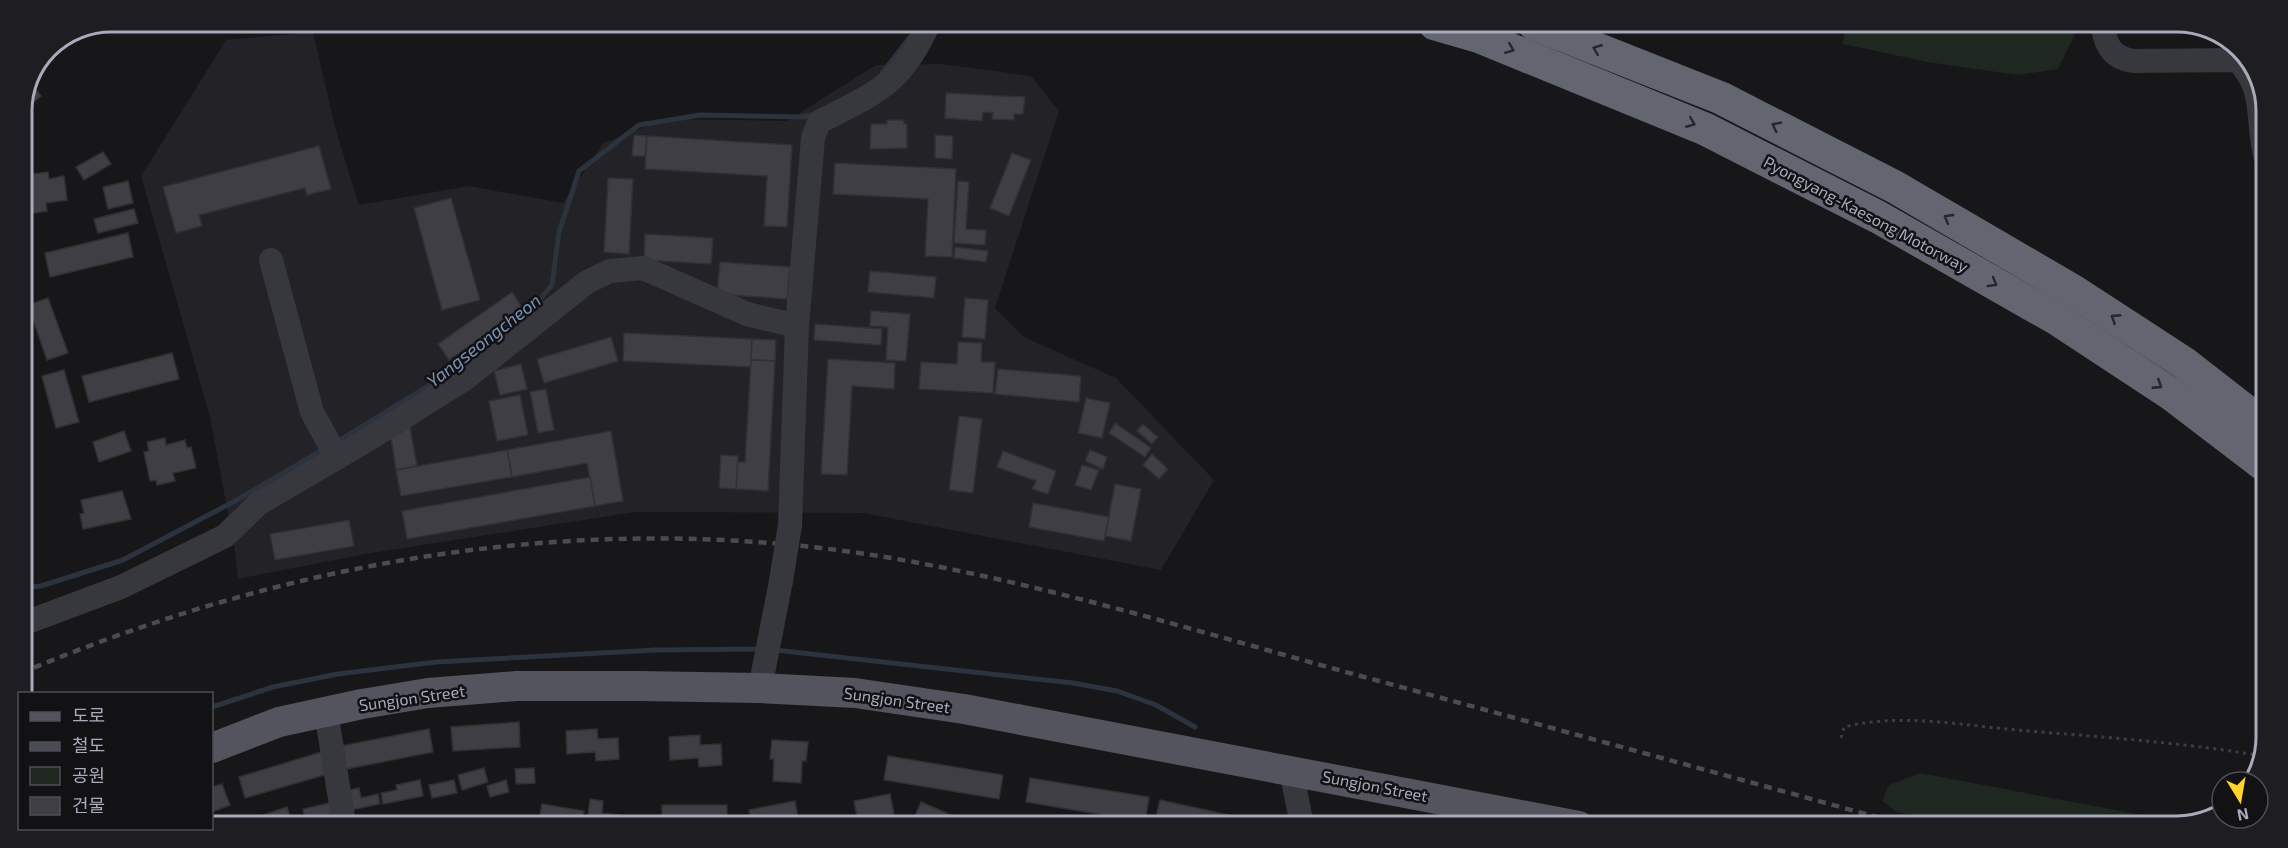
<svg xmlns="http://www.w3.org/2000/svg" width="2288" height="848" font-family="'Exo 2','Noto Sans KR',sans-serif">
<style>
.built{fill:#232226}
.green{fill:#1e2720}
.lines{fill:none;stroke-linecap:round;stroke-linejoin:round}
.stream{stroke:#2b333e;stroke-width:5}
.building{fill:#3e3e44;stroke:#313035;stroke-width:1.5}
.path{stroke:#3d3e45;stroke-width:3;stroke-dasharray:3 4.5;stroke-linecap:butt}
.minor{stroke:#37373e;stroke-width:24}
.major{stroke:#53545d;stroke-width:30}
.highway{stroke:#636570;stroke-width:33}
.rail{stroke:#4a4b53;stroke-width:4.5;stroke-dasharray:8 6;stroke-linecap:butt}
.minor-bridge{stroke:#37373e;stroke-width:24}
.oneway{stroke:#26262b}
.labels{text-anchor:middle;stroke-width:5;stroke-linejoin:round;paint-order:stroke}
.street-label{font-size:16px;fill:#a8abba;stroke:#121114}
.water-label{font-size:18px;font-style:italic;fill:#7c94b8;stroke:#121114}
.rim{fill:none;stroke:#a8abba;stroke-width:3}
</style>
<rect width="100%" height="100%" fill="#171619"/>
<path class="built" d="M313,32l22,95 24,78 110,-19 94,17 40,-60 63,-24 121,2 89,-56 65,-1 90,12 28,35 -64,197 29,29 92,41 98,102 -53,90 -298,-57 -228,-1 -264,41 -133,26 -3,-28 -25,-134 -69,-241 85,-136z"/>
<g class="green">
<path d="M1845,25l234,1 -21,43 -40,6 -91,-13 -84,-18z"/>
<path d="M1920,773l227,43 60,2 -29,9 -222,-1 -59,-14 -15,-11 7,-16z"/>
</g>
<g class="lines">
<g class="stream">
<path d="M883,72l27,-35"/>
<path d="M337,442l98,-60 100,-77 17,-20 7,-53 20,-61 60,-46 61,-10 102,2 13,-3"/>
<path d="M21,588l20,-2 82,-26 112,-59 91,-53"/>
<path d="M775,650l298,33 44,8 39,14 39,22"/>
<path d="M212,707l61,-20 65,-13 98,-12 220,-12 107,-1"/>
</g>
</g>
<g class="building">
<path d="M31,83l10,13 -20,16v-7z"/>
<path d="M946,93l79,4 -2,17h-9v6l-22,-1 1,-6 -10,-1 -1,9 -37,-3z"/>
<path d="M887,120h17v4h3v24l-37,1 1,-25h16z"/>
<path d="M634,135l13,1 -2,20h-13z"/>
<path d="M935,135l18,1 -1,23 -17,-1z"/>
<path d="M647,136l145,9 -5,82 -23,-1 3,-50 -122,-7z"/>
<path d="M319,146l12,43 -24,6 -2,-7 -106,27 3,11 -26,7 -13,-46z"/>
<path d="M103,152l8,12 -27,16 -8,-13z"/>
<path d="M1012,153l19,7 -22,56 -19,-8z"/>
<path d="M835,163l121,6 -4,88 -27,-1 3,-57 -95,-5z"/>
<path d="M33,172l1,2 14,-2 1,7 15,-3 3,24 -21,3 1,8 -26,4v-23l5,-1 -3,-18z"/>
<path d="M608,178l25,1 -4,75 -25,-2z"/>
<path d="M128,181l5,22 -25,6 -5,-22z"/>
<path d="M958,181l11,1 -3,47 20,1 -1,15 -31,-2z"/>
<path d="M451,198l29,102 -38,10 -28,-102z"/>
<path d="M134,209l4,14 -40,10 -4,-14z"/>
<path d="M128,233l5,24 -83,20 -5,-24z"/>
<path d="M645,234l68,4 -2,26 -67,-4z"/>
<path d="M955,247l33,4 -2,11 -32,-4z"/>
<path d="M720,262l70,5 -3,32 -70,-5z"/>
<path d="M870,271l66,6 -2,21 -66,-6z"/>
<path d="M512,292l11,17 -74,51 -11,-16z"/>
<path d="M48,298l20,55 -21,7 -19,-55z"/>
<path d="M965,298l23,2 -3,39 -23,-2z"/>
<path d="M871,311l39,3 -4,47 -20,-1 2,-33 -18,-1z"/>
<path d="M815,324l67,5 -1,16 -67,-5z"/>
<path d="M624,333l128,6 -1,28 -128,-6z"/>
<path d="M611,337l7,24 -74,22 -7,-24z"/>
<path d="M752,339l24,1 -1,21 -24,-1z"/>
<path d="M958,342l24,1 -1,19h14l-2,31 -74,-4 2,-27 36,2z"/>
<path d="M172,353l7,26 -90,23 -7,-26z"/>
<path d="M828,359l67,4 -1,26 -42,-3 -5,89 -26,-1z"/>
<path d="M751,360l24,1 -7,130 -32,-2 1,-27h8z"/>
<path d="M521,364l6,25 -27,6 -6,-24z"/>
<path d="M998,369l83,7 -2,26 -84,-8z"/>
<path d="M64,370l15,52 -23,6 -14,-52z"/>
<path d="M546,389l8,41 -16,3 -8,-41z"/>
<path d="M520,395l8,40 -31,6 -8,-40z"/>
<path d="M1086,398l24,5 -8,35 -24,-5z"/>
<path d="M959,416l23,3 -9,74 -24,-3z"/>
<path d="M1115,423l36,25 -6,9 -36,-24z"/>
<path d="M1143,424l15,13 -6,7 -15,-13z"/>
<path d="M410,427l7,39 -21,4 -5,-32z"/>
<path d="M124,431l7,20 -32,11 -6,-20z"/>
<path d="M611,431l12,70 -28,5 -8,-43 -75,14 -5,-27z"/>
<path d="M165,438l1,7 19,-5 2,8 4,-1 5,21 -23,5 2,8 -18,4 -1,-5 -6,1 -6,-29 5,-1 -2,-9z"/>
<path d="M507,450l5,27 -111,19 -5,-26z"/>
<path d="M1090,450l17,7 -4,12 -18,-8z"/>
<path d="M1003,451l53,20 -8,23 -16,-5 4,-8 -39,-14z"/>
<path d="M1152,454l16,15 -9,10 -16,-14z"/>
<path d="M721,455l17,1 -2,33 -17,-1z"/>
<path d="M1082,465l17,5 -8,20 -16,-5z"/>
<path d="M590,477l5,29 -188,33 -5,-28z"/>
<path d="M1115,484l26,5 -10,52 -26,-5z"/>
<path d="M122,491l9,28 -48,10 -3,-15 4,-1 -3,-13z"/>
<path d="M1033,503l76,14 -5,24 -75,-14z"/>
<path d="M349,520l5,26 -79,14 -5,-26z"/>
<path d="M519,722l1,25 -67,4 -2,-24z"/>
<path d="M429,729l4,23 -87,17 -5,-23z"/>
<path d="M597,729l1,10 20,-1 1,21 -23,2 -1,-9 -28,2 -1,-23z"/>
<path d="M700,735v10l21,-1 1,21 -23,2 -1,-9 -28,2 -1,-23z"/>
<path d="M772,740l36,2 -2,19h-4l-1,22 -28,-2 1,-22h-4z"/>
<path d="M325,751l6,22 -86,25 -6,-21z"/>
<path d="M888,756l115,19 -4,24 -115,-19z"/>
<path d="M484,768l4,14 -26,8 -4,-15z"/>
<path d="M534,768l1,15 -19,1 -1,-15z"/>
<path d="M1030,778l119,19 -4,25 -119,-20z"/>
<path d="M420,780l3,16 -40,8 -2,-11 16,-3 -1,-5z"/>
<path d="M454,780l3,13 -25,5 -3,-13z"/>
<path d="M506,780l3,12 -19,5 -3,-11z"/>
<path d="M222,784l8,21 -18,7v-25z"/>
<path d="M359,788l2,10 17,-4 2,10 -35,7 -3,-19z"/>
<path d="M890,794l4,20 -36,7 -4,-20z"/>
<path d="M590,799l13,2 -1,12 17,2 -1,8h-31z"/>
<path d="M1160,800l97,21 -1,4h-84l-17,-4z"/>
<path d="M795,801l4,22 -47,1 -3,-14z"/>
<path d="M921,802l44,19 -1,3h-36l-14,-6z"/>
<path d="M330,803l2,11 -27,6 -2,-11z"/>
<path d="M542,804l42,7 -2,12h-22l-21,-3z"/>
<path d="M662,805h65v19l-65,-1z"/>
<path d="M287,807l5,16h-50v-1z"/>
</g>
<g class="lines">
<path class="path" d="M1841,738l3,-11c56,-14 117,-2 173,3 82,7 164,12 245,26"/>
<g class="minor">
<path d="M2103,26c2,20 10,32 30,35l105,-1c5,7 11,14 14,21 11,23 6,52 14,77"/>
<path d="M271,260l41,152 25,46"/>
<path d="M790,525l7,-199 16,-188 6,-16c57,-29 82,-37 110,-99"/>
<path d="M21,621l12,-1 88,-33 104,-51 33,-32 111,-65 97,-61 121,-96 23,-11 33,-3 104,46 50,12"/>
<path d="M760,688l21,-107"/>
<path d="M326,712l18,111"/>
<path d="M1291,770l11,55"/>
</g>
<path class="major" d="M212,748l67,-26 83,-18 66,-11 89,-7h121l122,2 95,5 109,16 615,117"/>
<g class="highway">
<path d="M1435,24l45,13 225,92 173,88 179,102 114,75 93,71"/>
<path d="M1534,24l187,74 174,89 180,105 109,71 81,63"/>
</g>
<path class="rail" d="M21,673c286,-120 591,-168 898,-110 140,26 278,68 416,106 191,52 383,104 574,157"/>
<path class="minor-bridge" d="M781,581l9,-56"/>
</g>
<defs><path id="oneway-chevron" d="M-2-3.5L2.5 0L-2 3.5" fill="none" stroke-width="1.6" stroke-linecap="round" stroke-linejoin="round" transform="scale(1.5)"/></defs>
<g class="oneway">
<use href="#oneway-chevron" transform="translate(1510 49) rotate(22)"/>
<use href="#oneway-chevron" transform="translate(1597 49) rotate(-158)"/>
<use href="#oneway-chevron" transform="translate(1691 123) rotate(22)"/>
<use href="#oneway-chevron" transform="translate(1776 126) rotate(-153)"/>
<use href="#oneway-chevron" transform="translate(1948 218) rotate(-150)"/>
<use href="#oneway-chevron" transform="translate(1993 283) rotate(30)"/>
<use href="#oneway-chevron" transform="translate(2115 318) rotate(-147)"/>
<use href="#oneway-chevron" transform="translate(2158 385) rotate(33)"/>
</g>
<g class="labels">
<g class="street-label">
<text transform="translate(1866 214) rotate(28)" y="6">Pyongyang-Kaesong Motorway</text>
<text transform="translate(412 698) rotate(-8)" y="6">Sungjon Street</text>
<text transform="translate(897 700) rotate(8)" y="6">Sungjon Street</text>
<text transform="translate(1375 786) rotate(11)" y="6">Sungjon Street</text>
</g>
<g class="water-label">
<text transform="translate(484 341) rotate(-38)" y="6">Yangseongcheon</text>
</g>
</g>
<path d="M0 0H2288V848H0ZM111 32H2177A79 79 0 0 1 2256 111V737A79 79 0 0 1 2177 816H111A79 79 0 0 1 32 737V111A79 79 0 0 1 111 32Z" fill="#1e1d21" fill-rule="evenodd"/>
<path class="rim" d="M111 32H2177A79 79 0 0 1 2256 111V737A79 79 0 0 1 2177 816H111A79 79 0 0 1 32 737V111A79 79 0 0 1 111 32Z"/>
<rect x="18" y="692" width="195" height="138" fill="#121114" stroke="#4e4f56" stroke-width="1.5"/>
<rect x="30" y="712" width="30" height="9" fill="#53545d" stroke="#4e4f56" stroke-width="1.5"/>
<text x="72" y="722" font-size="18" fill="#a8abba">도로</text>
<rect x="30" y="742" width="30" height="9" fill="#4a4b53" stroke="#4e4f56" stroke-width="1.5"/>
<text x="72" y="752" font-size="18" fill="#a8abba">철도</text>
<rect x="30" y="767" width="30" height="18" fill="#1e2720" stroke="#4e4f56" stroke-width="1.5"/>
<text x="72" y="782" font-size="18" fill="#a8abba">공원</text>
<rect x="30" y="797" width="30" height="18" fill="#3e3e44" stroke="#4e4f56" stroke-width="1.5"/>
<text x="72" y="812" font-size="18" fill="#a8abba">건물</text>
<g transform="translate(2240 800) rotate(169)"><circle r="28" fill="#121114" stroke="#4e4f56" stroke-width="1.5"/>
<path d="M0-4.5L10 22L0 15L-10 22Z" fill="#ffd328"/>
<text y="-9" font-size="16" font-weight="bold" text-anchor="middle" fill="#a8abba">N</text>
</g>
</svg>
